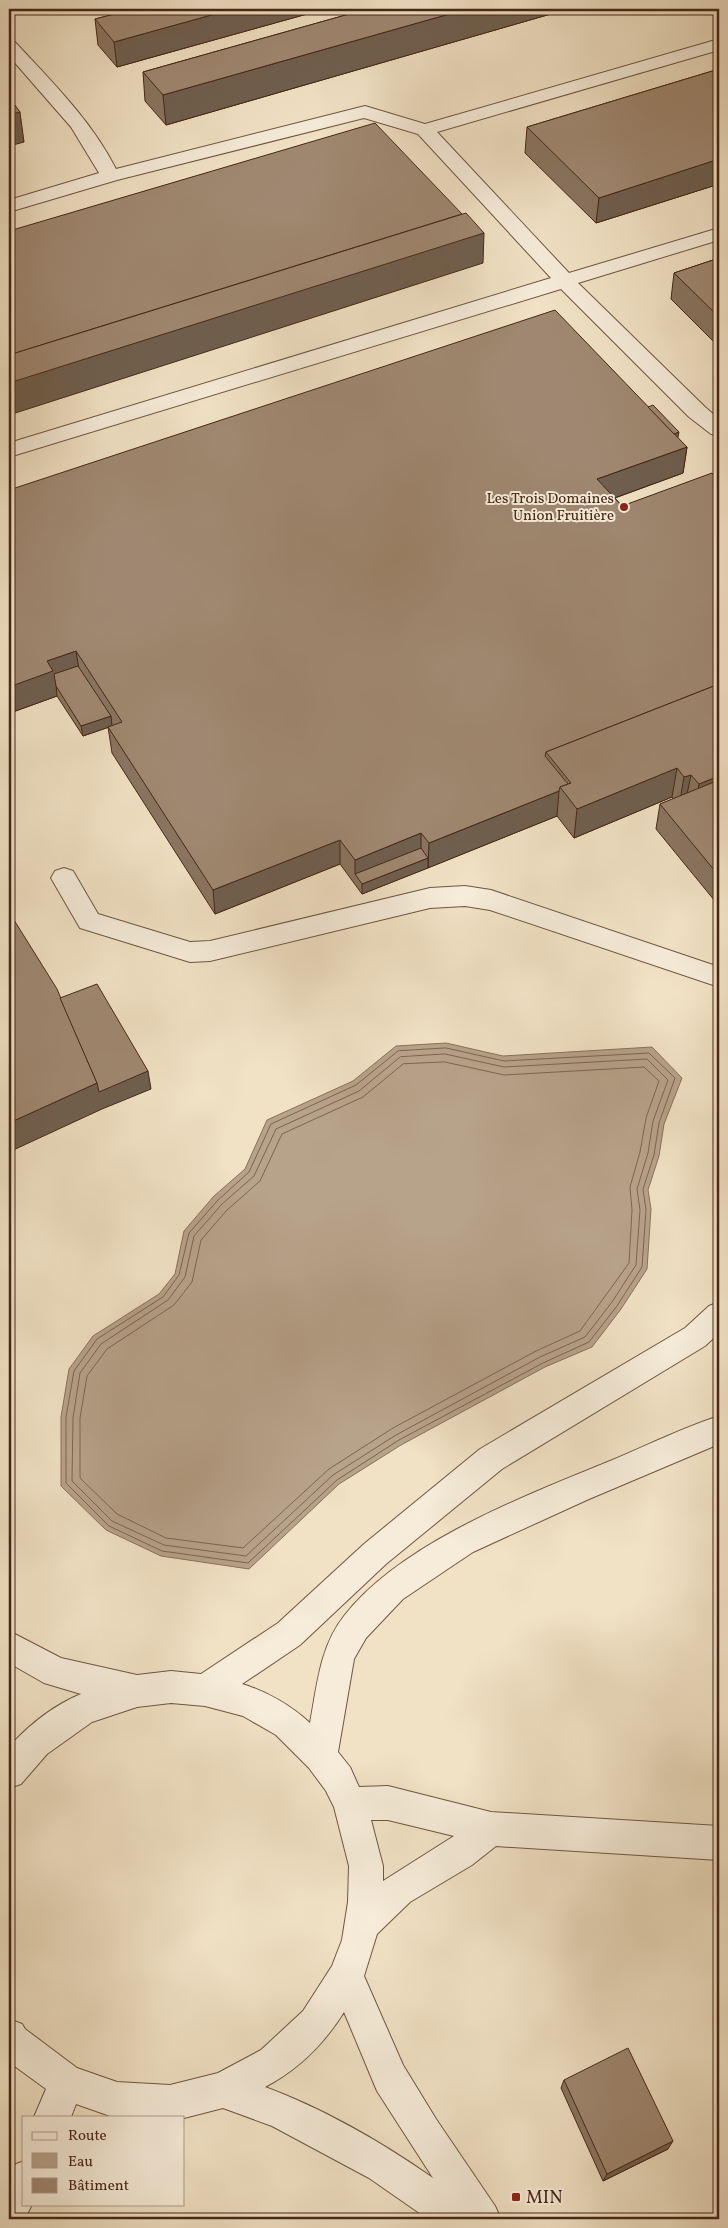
<svg xmlns="http://www.w3.org/2000/svg" width="728" height="2228" font-family="Vollkorn,serif">
<style>
.water{fill:#b7a28a;stroke:#8a705c}
.lines{fill:none;stroke-linecap:round;stroke-linejoin:round}
.shore{stroke:#7e6450;stroke-width:1}
.minor-casing{stroke:#715542;stroke-width:2}
.minor{fill:#f6ecd9;fill-rule:evenodd}
.wall{fill:#897561;stroke:#462616}
.shaded-wall{fill:#6f5f4f;stroke:#462616}
.building{fill:#9f8871;stroke:#462616}
.poi-dot{fill:#8f2418;stroke:#f6ecd9;stroke-width:2}
.labels{text-anchor:middle;stroke-width:4;stroke-linejoin:round;paint-order:stroke}
.poi-label{font-size:15px;fill:#462616;stroke:#f6ecd9;text-anchor:end}
.near-poi-label{font-size:18px;fill:#462616;stroke:#f6ecd9;text-anchor:start}
</style>
<rect width="100%" height="100%" fill="#f1e2c5"/>
<filter id="stains"><feTurbulence type="fractalNoise" baseFrequency=".004" numOctaves="4"/><feColorMatrix values="0 0 0 0 .2 0 0 0 0 .09 0 0 0 0 .02 0 0 0 .5 -.17"/></filter>
<radialGradient id="worn" r=".72"><stop offset=".6" stop-color="#630" stop-opacity="0"/><stop offset="1" stop-color="#630" stop-opacity=".3"/></radialGradient>
<path class="water" d="M446,1043l57,13 149,-9 30,31 -18,46 -5,32 -11,34 3,19 -4,60 -26,40 -29,38 -47,20 -144,78 -62,39 -90,85 -88,-13 -55,-26 -45,-44v-69l8,-48 24,-33 66,-42 16,-20 9,-43 30,-35 31,-27 22,-49 86,-39 43,-35z"/>
<g class="lines">
<g class="shore">
<path d="M446,1048l58,13 145,-8 26,25 -16,45 -5,32 -11,34 3,21 -4,57 -25,39 -28,36 -46,21 -144,77 -62,40 -89,83 -86,-12 -53,-25 -43,-43v-66l8,-46 23,-32 66,-42 16,-22 10,-42 29,-33 31,-28 22,-48 85,-39 42,-34z"/>
<path d="M445,1054l59,13 143,-8 21,21 -15,41 -5,32 -11,36 3,21 -4,55 -24,37 -27,35 -45,20 -144,78 -63,40 -87,81 -82,-11 -52,-24 -40,-40 1,-63 7,-45 21,-29 67,-44 17,-23 9,-41 28,-32 32,-28 22,-47 83,-38 41,-34z"/>
<path d="M445,1062l59,13 140,-8 15,14 -13,37 -6,34 -10,35 2,23 -3,53 -49,68 -44,20 -143,77 -64,41 -86,79 -77,-10 -49,-24 -37,-36v-60l7,-42 20,-27 67,-44 18,-23 9,-42 26,-30 33,-29 22,-47 81,-37 40,-33z"/>
</g>
<defs>
<g id="minor">
<path d="M719,39v11l-282,82 132,141 150,-45v12l-141,43 127,124 14,12v17l-8,-2 -22,-17 -128,-128 -552,168v-14l542,-165 -133,-144 -54,-16 -247,62 -108,32v-12l90,-27 -28,-46 -62,-71v-15l6,1c37,40 76,78 101,127l249,-63 60,18z"/>
<path d="M64,868l9,3 25,43 92,28 20,-1 220,-53 35,-2 26,4 228,77v20l-229,-77 -25,-4 -35,2 -220,53 -20,1 -110,-34 -29,-50 4,-7z"/>
<path d="M719,1302v31l-14,13 -203,123 -116,95 -86,81 -58,39c24,7 50,22 68,39 7,-37 10,-77 34,-107 58,-74 181,-120 266,-155 36,-15 72,-33 109,-45v28l-130,55 -116,53 -70,47 -37,39 -12,21 -16,93 12,15 9,20 29,-1 103,26 228,14v34l-223,-14 -24,19 -62,37 -33,32 -13,42 39,89 33,54 59,87 6,13h-73l-59,-41 -97,-52 -49,-18 -39,10 -71,-1 -37,-13 -5,13h-37l12,-28 -37,-27v-43l13,5 3,5 52,39 40,14 53,3 48,-12 43,-23 42,-39 29,-45 10,-26 6,-38 1,-36 -15,-59 -8,-16 -17,-23 -33,-33 -33,-19 -38,-10 -34,-3 -34,4 -45,15 -45,32 -26,30 -12,4v-41c19,-21 45,-42 72,-53l-37,-11 -35,-20v-32l52,27 76,17 34,-4 30,3 77,-51 86,-79 116,-95 205,-121 24,-22zM371,1820h17l66,16 -71,45v-15zM344,2012l33,79 56,87c-50,-35 -111,-70 -168,-91 34,-18 59,-43 79,-75z"/>
<path d="M24,2161v43h8l-7,15h-16v-48l2,-5z"/>
</g>
</defs>
<use href="#minor" class="minor-casing"/>
<use href="#minor" class="minor"/>
</g>
<g class="wall">
<path d="M134,9h191l-208,58 -19,-22 -3,-26z"/>
<path d="M367,9h201l-402,116 -21,-24 -2,-29z"/>
<path d="M719,69v115l-123,39 -71,-70 2,-26z"/>
<path d="M719,258v89l-48,-48 3,-26z"/>
<path d="M678,438l9,9 -4,26 -68,25 7,8 97,-25v425l-63,-77 4,-25 13,-5 -1,-2 -98,41 -17,-22 -195,78 -22,-30 -125,50 -103,-161 -4,-26 4,-1 -29,10 -26,-40 -47,17 3,19 -4,2v-244z"/>
<path d="M564,2080l104,69 -65,32 -42,-93z"/>
</g>
<g class="shaded-wall">
<path d="M233,9h92l-208,58 -3,-25z"/>
<path d="M467,9h101l-402,116 -3,-30z"/>
<path d="M20,112l4,30 -15,4v-31z"/>
<path d="M719,159v25l-123,39 3,-25z"/>
<path d="M484,233l-1,30 -474,152v-55z"/>
<path d="M679,432l-2,10 -10,-6z"/>
<path d="M687,447l-4,26 -88,32 2,-26z"/>
<path d="M76,651l4,25 -24,9 1,11 -47,17 3,19 -4,2v-47l38,-26z"/>
<path d="M111,716l1,10 -29,10 -2,-10z"/>
<path d="M677,768l-5,29 -98,41 3,-29z"/>
<path d="M691,775l-6,29 -6,2 5,-29z"/>
<path d="M719,776v26l-25,11 5,-29z"/>
<path d="M559,791l-2,25 -129,52 1,-25z"/>
<path d="M421,833v25l-66,16v-14z"/>
<path d="M340,840v24l-125,50 -2,-24z"/>
<path d="M428,858v10l-66,26v-10z"/>
<path d="M148,1071l3,18 -49,20 -93,43v-29l88,-40z"/>
<path d="M673,2141l-5,8 -65,32 4,-7z"/>
</g>
<g class="building">
<path d="M134,9h99l-119,33 -19,-23z"/>
<path d="M367,9h100l-304,86 -20,-23z"/>
<path d="M719,69v90l-120,39 -72,-71z"/>
<path d="M9,97l11,15 -11,3z"/>
<path d="M375,123l87,91 -453,141v-124z"/>
<path d="M466,213l18,20 -475,150v-28z"/>
<path d="M719,258v59l-45,-44z"/>
<path d="M555,310l132,137 -90,32 25,27 90,-33 7,8v203l-173,68 -1,4 23,28 -8,3 -1,4 -130,52 -8,-10 -66,27 -15,-20 -127,50 -105,-163 14,-5 -46,-71 -29,10 6,10 -44,16v-197z"/>
<path d="M653,405l26,27 -5,2 -26,-27z"/>
<path d="M78,666l33,50 -30,10 -25,-40 -2,-12z"/>
<path d="M719,684v92l-20,8 -8,-9 -7,2 -7,-9 -100,41 -17,-22 11,-4 -25,-31z"/>
<path d="M719,780v96l-59,-72z"/>
<path d="M421,848l7,10 -66,26 -7,-10z"/>
<path d="M9,912l48,77 40,94 -88,40z"/>
<path d="M97,984l51,87 -49,21 -2,-9 -37,-85z"/>
<path d="M628,2048l45,93 -66,33 -43,-94z"/>
</g>
<g class="poi-dot">
<circle cx="624" cy="507" r="5"/>
<rect x="511" y="2192" width="10" height="10" rx="2.5"/>
</g>
<g class="labels">
<g class="poi-label">
<text x="614" y="503">Les Trois Domaines<tspan x="614" dy="17">Union Fruitière</tspan></text>
</g>
<g class="near-poi-label">
<text x="526" y="2203">MIN</text>
</g>
</g>
<rect width="728" height="2228" fill="none" stroke="#f1e2c5" stroke-width="30"/>
<rect x="10" y="10" width="708" height="2208" fill="none" stroke="#462616" stroke-width="2.5"/>
<rect x="15" y="15" width="698" height="2198" fill="none" stroke="#462616"/>
<rect x="22" y="2116" width="162" height="90" fill="#f6ecd9" stroke="#b09d8b"/>
<rect x="32" y="2132" width="25" height="8" fill="#f6ecd9" stroke="#b09d8b"/>
<text x="68" y="2140" font-size="15" fill="#462616">Route</text>
<rect x="32" y="2153" width="25" height="15" fill="#b7a28a" stroke="#b09d8b"/>
<text x="68" y="2166" font-size="15" fill="#462616">Eau</text>
<rect x="32" y="2178" width="25" height="15" fill="#9f8871" stroke="#b09d8b"/>
<text x="68" y="2190" font-size="15" fill="#462616">Bâtiment</text>
<rect width="100%" height="100%" filter="url(#stains)"/>
<rect width="100%" height="100%" fill="url(#worn)"/>
</svg>
